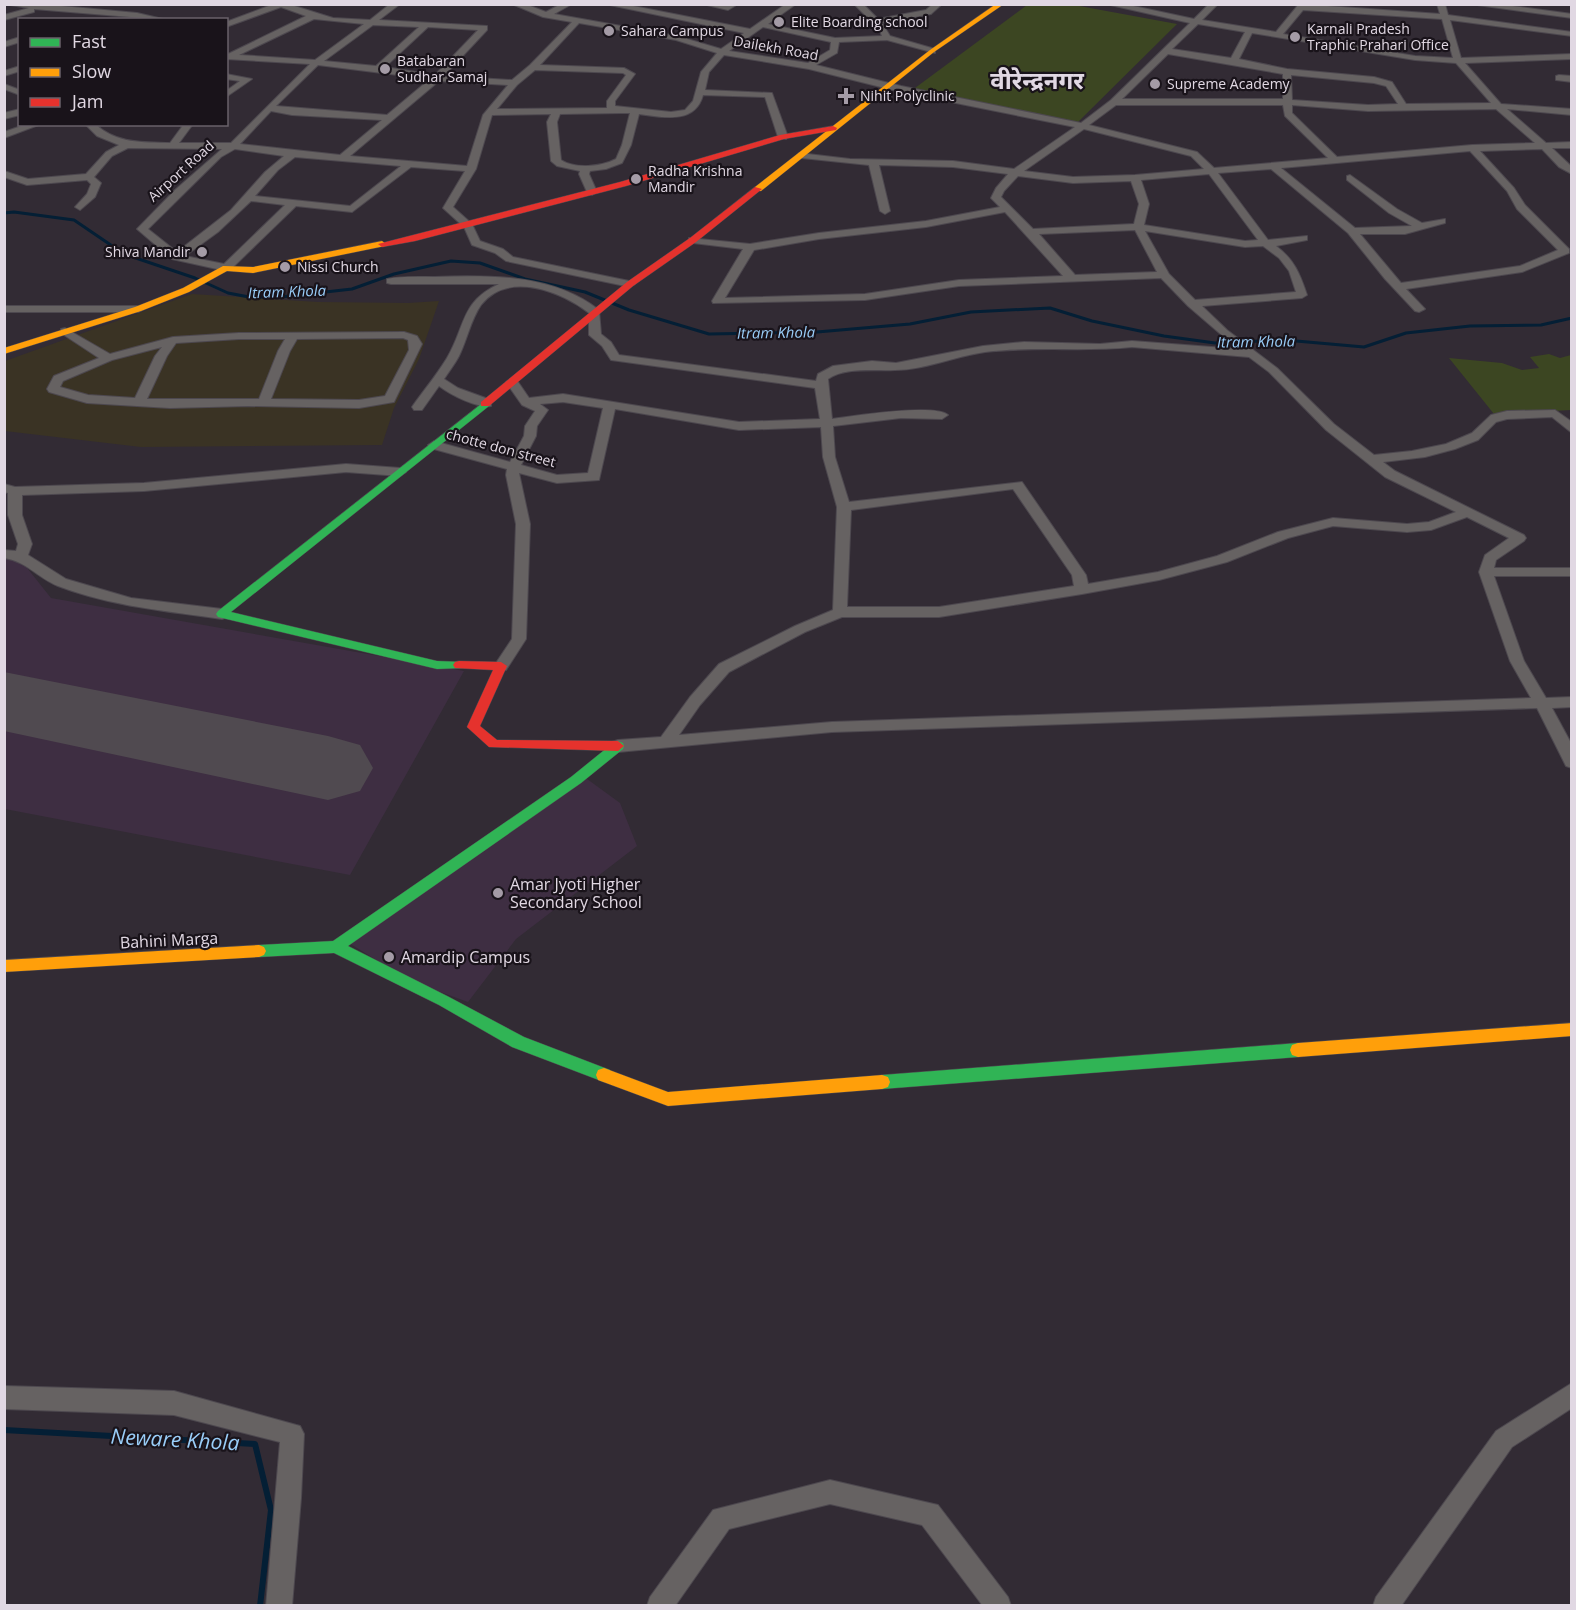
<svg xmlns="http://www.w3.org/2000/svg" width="1576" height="1610" font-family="'Open Sans','Noto Sans Devanagari',sans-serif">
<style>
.built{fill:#3e2e42}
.industrial{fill:#3a3324}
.green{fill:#3c4622}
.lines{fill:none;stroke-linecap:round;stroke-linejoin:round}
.stream-far1{stroke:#041f35;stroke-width:3}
.stream{stroke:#041f35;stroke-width:6}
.runway{fill:#504a50;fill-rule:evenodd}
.street-casing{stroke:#4d484f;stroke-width:2}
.fast-casing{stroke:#4d484f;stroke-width:1}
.slow-casing{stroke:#4d484f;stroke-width:1}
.jam-casing{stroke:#4d484f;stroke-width:1}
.street{fill:#666262;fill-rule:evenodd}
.fast{fill:#30b455;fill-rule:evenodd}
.slow{fill:#ff9f0a;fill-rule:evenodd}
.jam{fill:#e5322d;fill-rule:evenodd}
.poi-dot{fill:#a49ba6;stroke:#19131a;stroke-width:2}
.labels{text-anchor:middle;stroke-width:4.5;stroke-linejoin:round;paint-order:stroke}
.far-poi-label{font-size:14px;fill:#e1d8e3;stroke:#19131a;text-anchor:start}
.far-street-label{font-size:14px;fill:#e1d8e3;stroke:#19131a}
.far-water-label{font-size:15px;font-style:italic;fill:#99cdf8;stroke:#19131a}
.poi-label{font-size:16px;fill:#e1d8e3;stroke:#19131a;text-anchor:start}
.street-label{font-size:16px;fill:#e1d8e3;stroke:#19131a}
.near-water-label{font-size:21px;font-style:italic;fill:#99cdf8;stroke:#19131a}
.far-town-label{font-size:24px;font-weight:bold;fill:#e1d8e3;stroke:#19131a}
</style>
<rect width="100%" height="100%" fill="#322b34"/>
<g class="built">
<path d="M5,557l15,2 31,39 413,73 -114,204 -345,-66z"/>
<path d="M583,776l37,27 17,43 -121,93 -48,63 -58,-21 -61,-38z"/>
</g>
<path class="industrial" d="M192,294l126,8 90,1 31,-2 -20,58 -25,49 -12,37 -241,2 -136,-16v-70z"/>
<g class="green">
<path d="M1027,5h47l103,19 -100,99 -162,-35z"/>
<path d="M1549,354l11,4 11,-3v55l-77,4 -45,-56 53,5 20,7 17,-2 -9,-11z"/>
</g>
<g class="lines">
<path class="stream-far1" d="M4,213l10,-1 60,8 50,34 71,24 33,15 21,4h32l71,-8 42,-15 57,-13 29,2 45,16 60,13 44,18 80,24 108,-2 93,-8 61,-12 79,-4 42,13 72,15 51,7 70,-3 79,7 42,-14 64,-7 71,-1 31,-7"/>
<path class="stream" d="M4,1430l251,14 16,66 -11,96"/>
<path class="runway" d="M4,672l324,64 32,9 13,23 -13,23 -32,9 -324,-69z"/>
<defs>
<g id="street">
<path d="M4,4h36l97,9 30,7 -133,-11v3l-30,8v-5l25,-7z"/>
<path d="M274,4h14l45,14 37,2 20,-16h10l-21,16 108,6v4l-43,46 68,4 18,-15 42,-43 -29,-5 -31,-13h13l21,8 15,-8h11l-18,10 123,22 44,13 23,-16 -139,-29h18l127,25 36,-25h10l-28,20 67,14 47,-2 -3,-7 -25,-25h9l15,15 48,-9 7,-6h9l-11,10 -49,9 8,13 45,13v4l-48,-13 -48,2 -2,11 -21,12 85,21 180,37 30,-23 79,-77 -84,-19h18l70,15 15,-15h9l-16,16 74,12 23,-28 141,10 -3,-10h8l3,11 124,17v4l-122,-16 11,38 111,-4v5l-107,4 36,41 71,5v6l-65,-6 39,34 26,-1v6h-20l20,19v7l-13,-7 -17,-18 -62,2 34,37 11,17 44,44v4l-47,19 -116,17 19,20 -6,3 -4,-1 -30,-32 -37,-46 -77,-64 -53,4 50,67 39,-4v4l-31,6c18,13 24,28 31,49l-5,3 -100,8 25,24 50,38 57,56 40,31 38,-4 34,-7 26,-11 19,-18 16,-4 48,-1 17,12v11l-20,-16 -45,2 -11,3 -18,18 -23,9 -30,8 -42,5 12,9 129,64 2,3 -2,3 -28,19 -2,8h78v8h-78l30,85 22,37 26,-1v10l-20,1 20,37v23l-6,-2 -29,-58 -705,24 -214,20 -6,-2 -2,-4 2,-4 6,-2 43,-3 29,-40 29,-33 76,-38 38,-16 4,-103 -14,-50 -2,-30 -82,3 -124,-21 -16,71 -42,3 -38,-10 11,51 -4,115 -20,31 -5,1 -7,-5 18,-27 4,-115 -10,-49 1,-6 -77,-21 -2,-3 6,-4 76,21 14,-26 1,-10 10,-15 -13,-6 -16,-23 6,-4 4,1 13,19 34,-4 176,28 81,-3 -5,-31 -204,-28 -9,-14 -13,-11v-22c-27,-21 -81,-43 -108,-8 -10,14 -14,35 -22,51 -4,8 -10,15 -15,23l14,9 33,12v6c-15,2 -40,-11 -52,-20l-17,24h-8l-2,-3c12,-17 24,-31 35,-49 19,-32 13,-56 52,-74h-108l-4,-1v-4c15,-3 32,-2 47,-2 56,-2 119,-3 165,33l2,24 10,8 8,13 197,26 2,-7 15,-8 39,-5 24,2 87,-17 41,-4 76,2 32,-3 106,8 -50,-43 -27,-28 -202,8 -94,14 -152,3 -1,-2 31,-52 -50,-6 -4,-1v-4l61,6 69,-11 107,-12 74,-14 -9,-9 5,-10 12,-14 -55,-7 -74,-2 11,46 -5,3 -5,-3 -11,-46 -67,-7 -5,-3 2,-2 51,6 103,2 61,8 61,-42 -174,-35 -92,-23 -85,-14 -15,17 -4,18 67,3 16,44 -2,2 -8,-2 -13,-40 -62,-2c-8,30 -41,22 -64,19l-8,31 -9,18 -16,6 -16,2 -1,3 8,18 -5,3 -5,-3 -8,-18 1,-3 -23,-5 -6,-5 -4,-39 4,-8 -59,1 -16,54 -23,38 19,17 8,17 23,8 10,8 121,25 1,2 -5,3 -124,-26 -11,-8 -23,-8 -8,-18 -21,-19 22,-37 -54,-4 -59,45 -56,-6 -66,64 -4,1 -54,-12 -35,-30 38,-39 47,-41 -94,-1 -16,8 -18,21 7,6 -6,14 -15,13 -5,-3 12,-13 4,-10 -4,-4 -60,5 -23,-8v-6l24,8 58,-5 20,-22 13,-7 -22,-9 -12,-12h10c22,20 47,18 75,19l14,-19h9l-14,19h52l79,-79 -84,-5v-4l80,-39 -25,-9 -55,20v-5zM1303,10l139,9 11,39 -38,-2 -132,-22zM314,19l50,5 -49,36 -76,-5zM579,23l97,17 41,13 -16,19 -8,29 -8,9 -14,2 -56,-6v-5l20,-27 -11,-6 -84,-3zM1198,24l47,8 -14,26 -59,-9zM373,25l46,2 -43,39 -52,-5zM428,27l50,3 -43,45 -50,-8zM763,27l68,15 -1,8 -22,13 -79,-12zM1252,33l163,27 41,3 35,40 -85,1 -14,-22 -18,-5 -87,-8 -48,-10zM1168,54l115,20v25h-161zM318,65l112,14 -43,36 -111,-9zM535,70l88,3 3,2 -19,26v7l-110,1 20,-24zM1291,75l83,8 12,3 12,18 -30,1 -76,-5zM439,81l69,4 -25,30 -16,51 -117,-10zM1116,105h167l2,11 43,42 -114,10 -17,-16 -108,-27zM1292,105l76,6 128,-2 39,34 -63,2 -135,12 -45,-44zM271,111l21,4 90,5 -42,35 -100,-11zM622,113h8l-8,32 -6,14c-15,8 -41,10 -55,1l-4,-38 3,-8zM1084,129l107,27 13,13 -69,6 -62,2 -49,-6zM235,149l49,7 -19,16 -34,38 -54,42 -29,-23 73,-72zM1470,151l37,40 10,18 41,41 -38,16 -119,17 -41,-49h45l40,-11v-4l-23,4 -25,-14 -47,-34 -3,1v4l42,33 23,13 -57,2 -74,-60zM295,157l106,9 -51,40 -95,-10 23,-26zM1209,174l49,66 -13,1 -101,-16 5,-21 -8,-24zM1018,176l55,7 58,-2 8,23 -5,20 -101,5 -32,-32 3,-6zM251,201l34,4 -61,59 -39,-8 33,-24zM1005,212l58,64 -104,4 -94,14 -140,4 29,-48 65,-11 107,-12zM1135,230l22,42 -82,3 -36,-41zM1145,231l100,16 18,-1 16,12 10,13 7,21 -101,8 -26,-26zM1132,347l117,10 20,15 57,58 59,47 71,35 -27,10 -22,2 -74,-6 -55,14 -61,24 -59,16 -70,12 -2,-9 -64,-93 -173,20 -14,-45 -2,-31 68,-8 41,1 6,-4c-13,-12 -95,1 -116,4l-4,-40c17,-12 46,-8 67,-9 30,0 60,-14 90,-18 49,-6 98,0 147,-5zM563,402l40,6 -15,65 -31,2 -36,-10 15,-29 1,-10 11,-16 -8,-6zM1013,489l59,86 2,11 -135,21h-92l4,-97zM1467,517l42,21 -24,17 -6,17 31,89 21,37 -699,24 -153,13 21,-30 29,-33 76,-40 37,-15h97l143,-23 77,-14 68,-18 61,-24 45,-12 74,6 24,-2z"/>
<path d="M703,4h35l-10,6z"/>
<path d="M1470,4h27l75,10v4z"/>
<path d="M20,37v5l-16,5v-5z"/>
<path d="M20,66v5l-16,5v-5z"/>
<path d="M226,74l26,5 -26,18v-6l14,-10 -14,-2z"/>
<path d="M1559,75l13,1v6l-16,-2v-4z"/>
<path d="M4,84l16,6v5l-16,-6z"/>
<path d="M20,109v6l-16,4v-6z"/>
<path d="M27,124h14l-37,14v-6z"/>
<path d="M4,306h134l6,3 -6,3h-134z"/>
<path d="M65,328l45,26 63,-17 66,-4 165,-1 13,4 5,8 -28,58 -35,6 -111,-2 -78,2 -83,-5 -38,-11 -2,-3 7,-13 45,-18 -38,-25v-4zM403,338l5,2 1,10 -24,46 -26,4 -88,-1 19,-48 7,-12zM239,339h46l-7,12 -19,48h-112l20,-43 9,-13zM162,347l-7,9 -20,42 -47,-3 -28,-8 3,-6 49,-21z"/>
<path d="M346,464l54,4 6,4 -6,4 -54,-4 -202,19 -122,4v20l10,29 -4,11 38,24 65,19 91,11 5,2 2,3 -2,3 -5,2c-55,-8 -112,-13 -164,-33 -20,-8 -32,-25 -54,-28v-8l12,1 2,-7 -10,-29v-22l-4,-1v-8l11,3 129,-4z"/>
<path d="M1572,1383v25l-60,39 -111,159h-28l3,-9 120,-166z"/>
<path d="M4,1386l170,5 126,35 4,8 -3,64 -9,108h-26l14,-164 -106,-27 -170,-6z"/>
<path d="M830,1480l108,25 70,92 3,9h-28l-61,-81 -92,-21 -101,25 -54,77h-28l3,-9 63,-87z"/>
</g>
<g id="fast">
<path d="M485,401l5,3 -1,2 -258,206 206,49 26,1 2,3 -2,3 -26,1 -219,-52 -2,-3 2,-3z"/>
<path d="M618,741l5,2 1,3 -1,3 -42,34 -233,163 101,51 75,40 86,33 2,5 -2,5 -6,2 -92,-35 -73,-42 -105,-52 -75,4 -5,-2 -2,-4 2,-4 5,-2 74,-4 238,-164 42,-34z"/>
<path d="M1298,1043l6,2 2,5 -2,5 -6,2 -416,32 -6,-2 -2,-5 2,-5 6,-2z"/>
</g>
<g id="slow">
<path d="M996,4h8l-70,48 -173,139h-6v-4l175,-137z"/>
<path d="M382,241l4,3 -1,2 -132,27 -26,-2 -38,21 -48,19 -137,43v-6l131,-41 48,-19 40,-22 30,1z"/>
<path d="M259,945l5,2 2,4 -2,4 -5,2 -255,15v-12z"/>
<path d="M1572,1023v13l-274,21 -6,-2 -2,-5 2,-5 6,-2z"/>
<path d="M604,1068l64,24 214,-17 6,2 2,5 -2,5 -6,2 -214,17 -70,-26 -2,-5 2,-5z"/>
</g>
<g id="jam">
<path d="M833,126l4,2 -1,2 -52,9 -158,47 -211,55 -33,6 -4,-3 242,-62 160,-47z"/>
<path d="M755,187l7,2 -66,53 -63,44 -144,120h-8v-4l146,-120 63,-44z"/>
<path d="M459,661l42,1 6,4 -27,60 17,14 121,1 6,5 -6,5 -129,-4 -22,-20 26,-57 -38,-2 -2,-3 2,-3z"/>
</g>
</defs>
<use href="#street" class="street-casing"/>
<use href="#fast" class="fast-casing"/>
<use href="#slow" class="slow-casing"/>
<use href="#jam" class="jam-casing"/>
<use href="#street" class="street"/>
<use href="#fast" class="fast"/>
<use href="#slow" class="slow"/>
<use href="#jam" class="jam"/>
</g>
<g class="poi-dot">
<circle cx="779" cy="22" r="6"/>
<circle cx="609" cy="31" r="6"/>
<circle cx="1295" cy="37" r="6"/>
<circle cx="385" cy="69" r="6"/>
<circle cx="1155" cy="84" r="6"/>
<path d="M843 87h6v6h6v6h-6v6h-6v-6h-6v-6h6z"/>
<circle cx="636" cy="179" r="6"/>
<circle cx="202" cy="252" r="6"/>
<circle cx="285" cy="267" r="6"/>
<circle cx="498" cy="893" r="6"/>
<circle cx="389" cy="957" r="6"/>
</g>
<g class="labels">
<g class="far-poi-label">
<text x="791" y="27">Elite Boarding school</text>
<text x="1307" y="34">Karnali Pradesh<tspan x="1307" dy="16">Traphic Prahari Office</tspan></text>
<text x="621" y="36">Sahara Campus</text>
<text x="397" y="66">Batabaran<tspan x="397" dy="16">Sudhar Samaj</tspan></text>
<text x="1167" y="89">Supreme Academy</text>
<text x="860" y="101">Nihit Polyclinic</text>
<text x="648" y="176">Radha Krishna<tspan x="648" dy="16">Mandir</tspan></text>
<text x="190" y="257" text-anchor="end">Shiva Mandir</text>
<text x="297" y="272">Nissi Church</text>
</g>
<g class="far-street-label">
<text transform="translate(776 48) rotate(10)" y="5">Dailekh Road</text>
<text transform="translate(181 171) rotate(-42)" y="5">Airport Road</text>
<text transform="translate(501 448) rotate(15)" y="5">chotte don street</text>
</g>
<g class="far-water-label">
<text transform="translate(287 292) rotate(-2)" y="5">Itram Khola</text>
<text transform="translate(776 333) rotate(-1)" y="5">Itram Khola</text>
<text transform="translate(1256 342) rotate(-1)" y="5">Itram Khola</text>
</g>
<g class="poi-label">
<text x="510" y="890">Amar Jyoti Higher<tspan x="510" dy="18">Secondary School</tspan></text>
<text x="401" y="963">Amardip Campus</text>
</g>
<g class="street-label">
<text transform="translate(169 940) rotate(-3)" y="6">Bahini Marga</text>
</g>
<g class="near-water-label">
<text transform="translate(175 1440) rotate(3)" y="7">Neware Khola</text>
</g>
<g class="far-town-label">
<text x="1037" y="89">वीरेन्द्रनगर</text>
</g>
</g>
<rect width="1576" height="1610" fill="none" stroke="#e1d8e3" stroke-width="12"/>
<rect x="18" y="18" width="210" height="108" fill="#19131a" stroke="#69626a" stroke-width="1.5"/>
<rect x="30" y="38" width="30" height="9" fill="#30b455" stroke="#69626a" stroke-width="1.5"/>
<text x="72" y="48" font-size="18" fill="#e1d8e3">Fast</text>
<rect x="30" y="68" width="30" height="9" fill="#ff9f0a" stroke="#69626a" stroke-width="1.5"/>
<text x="72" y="78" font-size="18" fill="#e1d8e3">Slow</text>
<rect x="30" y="98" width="30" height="9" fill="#e5322d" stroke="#69626a" stroke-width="1.5"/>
<text x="72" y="108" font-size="18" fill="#e1d8e3">Jam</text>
</svg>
